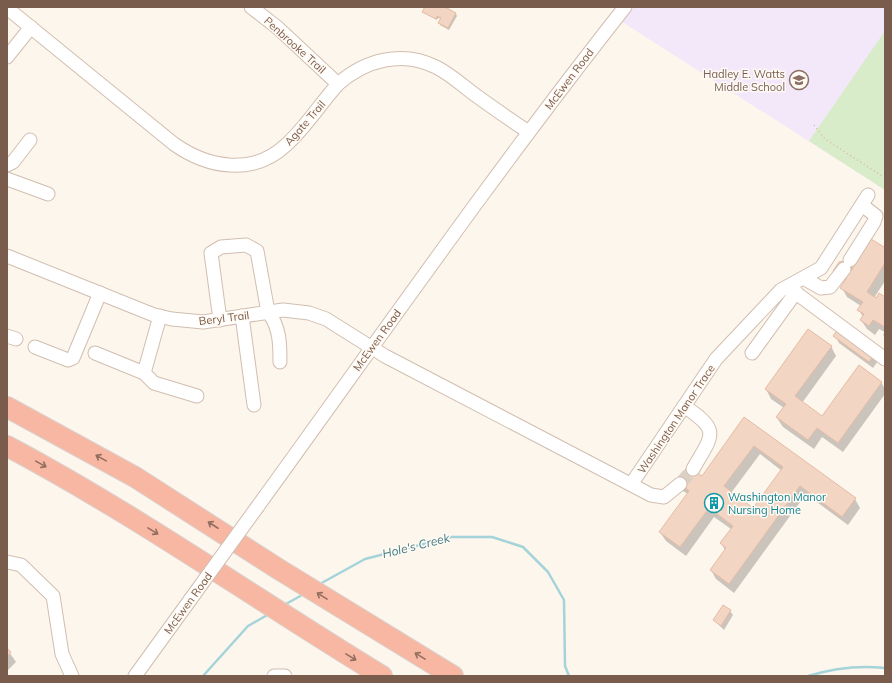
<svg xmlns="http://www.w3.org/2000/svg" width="892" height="683" font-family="Mulish,sans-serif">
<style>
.education{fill:#f3e8fa}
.green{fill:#d8ecc9}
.shadow{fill:#0003;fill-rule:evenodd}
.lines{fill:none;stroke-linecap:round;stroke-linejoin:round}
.stream{stroke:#a5d3da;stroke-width:2.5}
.building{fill:#f3d5c3;stroke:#e6bba3;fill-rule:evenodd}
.minor-tunnel{stroke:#dcd0c4;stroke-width:13;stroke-dasharray:13 6;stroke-linecap:butt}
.minor-casing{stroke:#d1beb0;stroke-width:15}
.highway-casing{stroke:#dad1cd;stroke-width:22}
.path{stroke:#d9b8a5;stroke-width:1.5;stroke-dasharray:1 3;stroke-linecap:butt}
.minor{stroke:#fff;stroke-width:13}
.highway{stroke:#f7b7a3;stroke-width:20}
.minor-bridge-casing{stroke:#d1beb0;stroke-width:15;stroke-linecap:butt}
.minor-bridge{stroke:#fff;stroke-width:13}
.oneway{stroke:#936e5e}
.labels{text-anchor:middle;stroke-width:3;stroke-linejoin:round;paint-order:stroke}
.street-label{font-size:11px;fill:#7a5c4d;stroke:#fffaf3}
.education-label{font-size:11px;fill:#785e54;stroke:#fffaf3;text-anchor:end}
.culture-label{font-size:11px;fill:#0d838f;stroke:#fffaf3;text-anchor:start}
.water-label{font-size:12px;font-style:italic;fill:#437c86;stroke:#fffaf3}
</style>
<rect width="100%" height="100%" fill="#fdf6ec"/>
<path class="education" d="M625,7h260v183l-269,-172z"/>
<path class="green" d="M885,31v159l-76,-49z"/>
<g class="shadow">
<path d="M426,7h17l13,7 1,2 -8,14 -9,-5 1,-6 -3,-1 -1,2 -12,-7 -2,-1z"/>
<path d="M885,246v35l-11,17h11v39l-2,-2 2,-3 -6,-3 -4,6 -8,-6 -6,-9 2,-3 -4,-7 2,-4 -14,-9 -5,-9 6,-9 -9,1 10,-19 5,8z"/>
<path d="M840,329l38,32 -5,7 -34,-25 -4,-7z"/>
<path d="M831,346l5,10 -34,47 20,14 59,-35 4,7v5l-42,58 -21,-15 -8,12 -31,-22 -6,-9 7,-10 -13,-9 -5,-10z"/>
<path d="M745,419l110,80 5,9 -12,17 -42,-31 -72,99 -18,-14 -5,-9 14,-20 -4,-7 10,-14 -17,-12 -28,39 -20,-15 -6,-9 28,-38 -5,-3 -5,-9 24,-5zM760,454l22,17 -28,38 -23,-16z"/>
<path d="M730,611l3,4 -9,15 -10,-10z"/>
<path d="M7,649l9,13 -9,9z"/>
</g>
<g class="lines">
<g class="stream">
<path d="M318,585l47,-26 86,-22h41l31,10 25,25 16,28 1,66 4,10"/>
<path d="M284,605l20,-11"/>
<path d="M203,676l45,-50 21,-12"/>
<path d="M808,676c26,-8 50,-11 77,-8"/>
</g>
</g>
<g class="building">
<path d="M425,7h20l11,6 -8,15 -10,-5 3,-5 -4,-2 -1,3 -14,-7z"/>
<path d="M871,239l13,8 1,-2v18l-18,29 9,6 3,-5 6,4v30l-12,-7 -4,6 -9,-6 4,-6 -7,-4 6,-8 -23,-14 6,-9 -2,-10 -11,2 6,-9 11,-2 1,11z"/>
<path d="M839,328l36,26 -6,8 -36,-26z"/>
<path d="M808,329l24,17 -37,50 27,20 37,-51 23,17 -44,61 -21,-15 -9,12 -32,-23 10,-13 -21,-15z"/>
<path d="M744,417l112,81 -14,19 -42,-31 -71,98 -19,-14 16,-22 -6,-5 13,-17 -24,-18 -29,39 -21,-15 30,-41 -12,-10 11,-15 14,10zM754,446l29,21 -30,41 -29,-22z"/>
<path d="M723,605l8,5 -10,16 -8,-6z"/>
<path d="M7,648l4,4 -4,5z"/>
</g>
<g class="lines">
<path class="minor-tunnel" d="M680,484l13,-15"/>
<defs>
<g id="minor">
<path d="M251,7l27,21 60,56"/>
<path d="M7,8l167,136c34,24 79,32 112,1 20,-18 34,-41 52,-61 27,-24 64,-34 98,-17 14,7 26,18 38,27 18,13 36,26 55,38"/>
<path d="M7,57l24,-30"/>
<path d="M7,165l6,-3 17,-22"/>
<path d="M7,179l41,15"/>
<path d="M7,256l147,59 18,4 31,3 80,-12 26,3 17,6 59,37 266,139 13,2 16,-13"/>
<path d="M850,260l24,-38 2,-6 -14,-11"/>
<path d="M805,279l16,9 9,-1 14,-18"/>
<path d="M788,287l97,72"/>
<path d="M242,316l12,89"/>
<path d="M220,320l-9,-67 10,-6 25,-2 11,6 11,61c12,15 12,32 12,50"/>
<path d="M7,336l9,3"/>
<path d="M35,347l33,13 5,-2 27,-65"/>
<path d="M95,353l49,20 16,-57"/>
<path d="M752,353l44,-61"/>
<path d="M144,373l10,10 43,13"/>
<path d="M684,406c37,25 29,28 9,63"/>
<path d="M632,483l84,-124 65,-69 40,-22 47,-73"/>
<path d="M258,506c121,-167 239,-337 367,-499"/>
<path d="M7,562l14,3 32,31 9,58 10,22"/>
<path d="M135,676l55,-76"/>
<path d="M274,676h11"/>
</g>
<g id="highway">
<path d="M7,407l128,70 145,93 173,106"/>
<path d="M7,446c130,69 250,154 375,230"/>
</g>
</defs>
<use href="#minor" class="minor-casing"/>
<use href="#highway" class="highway-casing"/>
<path class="path" d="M814,125l11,14 60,39"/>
<use href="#minor" class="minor"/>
<use href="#highway" class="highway"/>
<defs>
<path id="minor-bridge" d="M190,600l68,-94"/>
</defs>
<use href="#minor-bridge" class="minor-bridge-casing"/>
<use href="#minor-bridge" class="minor-bridge"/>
</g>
<defs><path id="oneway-shaft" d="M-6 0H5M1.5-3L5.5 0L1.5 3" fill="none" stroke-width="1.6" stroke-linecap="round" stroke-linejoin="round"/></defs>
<g class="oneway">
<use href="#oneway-shaft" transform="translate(101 458) rotate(-151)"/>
<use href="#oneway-shaft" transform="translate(41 464) rotate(29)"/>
<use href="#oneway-shaft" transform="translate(213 525) rotate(-147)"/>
<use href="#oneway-shaft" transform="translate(153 531) rotate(32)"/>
<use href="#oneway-shaft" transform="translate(322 596) rotate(-148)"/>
<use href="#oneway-shaft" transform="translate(420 656) rotate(-149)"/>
<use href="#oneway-shaft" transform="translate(351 657) rotate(31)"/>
</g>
<defs>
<symbol id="school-ring" viewBox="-11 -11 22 22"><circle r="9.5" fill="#fffaf3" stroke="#8d6e63" stroke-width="1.5"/><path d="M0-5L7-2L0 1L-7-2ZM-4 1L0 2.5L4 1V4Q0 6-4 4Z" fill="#8d6e63"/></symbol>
<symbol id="building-ring" viewBox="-11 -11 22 22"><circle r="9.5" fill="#fffaf3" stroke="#0f9aa8" stroke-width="1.5"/><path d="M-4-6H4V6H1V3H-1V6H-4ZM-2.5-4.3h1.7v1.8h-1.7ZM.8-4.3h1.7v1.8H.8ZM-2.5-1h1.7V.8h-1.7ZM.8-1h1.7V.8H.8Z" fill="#0f9aa8"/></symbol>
</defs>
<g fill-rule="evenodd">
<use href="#school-ring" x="788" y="69" width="22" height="22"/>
<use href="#building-ring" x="703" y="492" width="22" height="22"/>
</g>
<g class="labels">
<g class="street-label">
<text transform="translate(295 45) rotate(42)" y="4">Penbrooke Trail</text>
<text transform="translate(569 79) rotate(-53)" y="4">McEwen Road</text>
<text transform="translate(305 123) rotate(-49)" y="4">Agate Trail</text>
<text transform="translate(224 318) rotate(-7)" y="4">Beryl Trail</text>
<text transform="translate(377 340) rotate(-54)" y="4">McEwen Road</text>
<text transform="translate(676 419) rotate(-56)" y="4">Washington Manor Trace</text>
<text transform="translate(188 603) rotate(-54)" y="4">McEwen Road</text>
</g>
<g class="education-label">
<text x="785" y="78">Hadley E. Watts<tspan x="785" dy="13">Middle School</tspan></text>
</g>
<g class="culture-label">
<text x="728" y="501">Washington Manor<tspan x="728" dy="13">Nursing Home</tspan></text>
</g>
<g class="water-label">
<text transform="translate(416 546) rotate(-14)" y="4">Hole's Creek</text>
</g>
</g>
<rect width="892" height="683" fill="none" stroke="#7a5c4d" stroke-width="16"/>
</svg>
